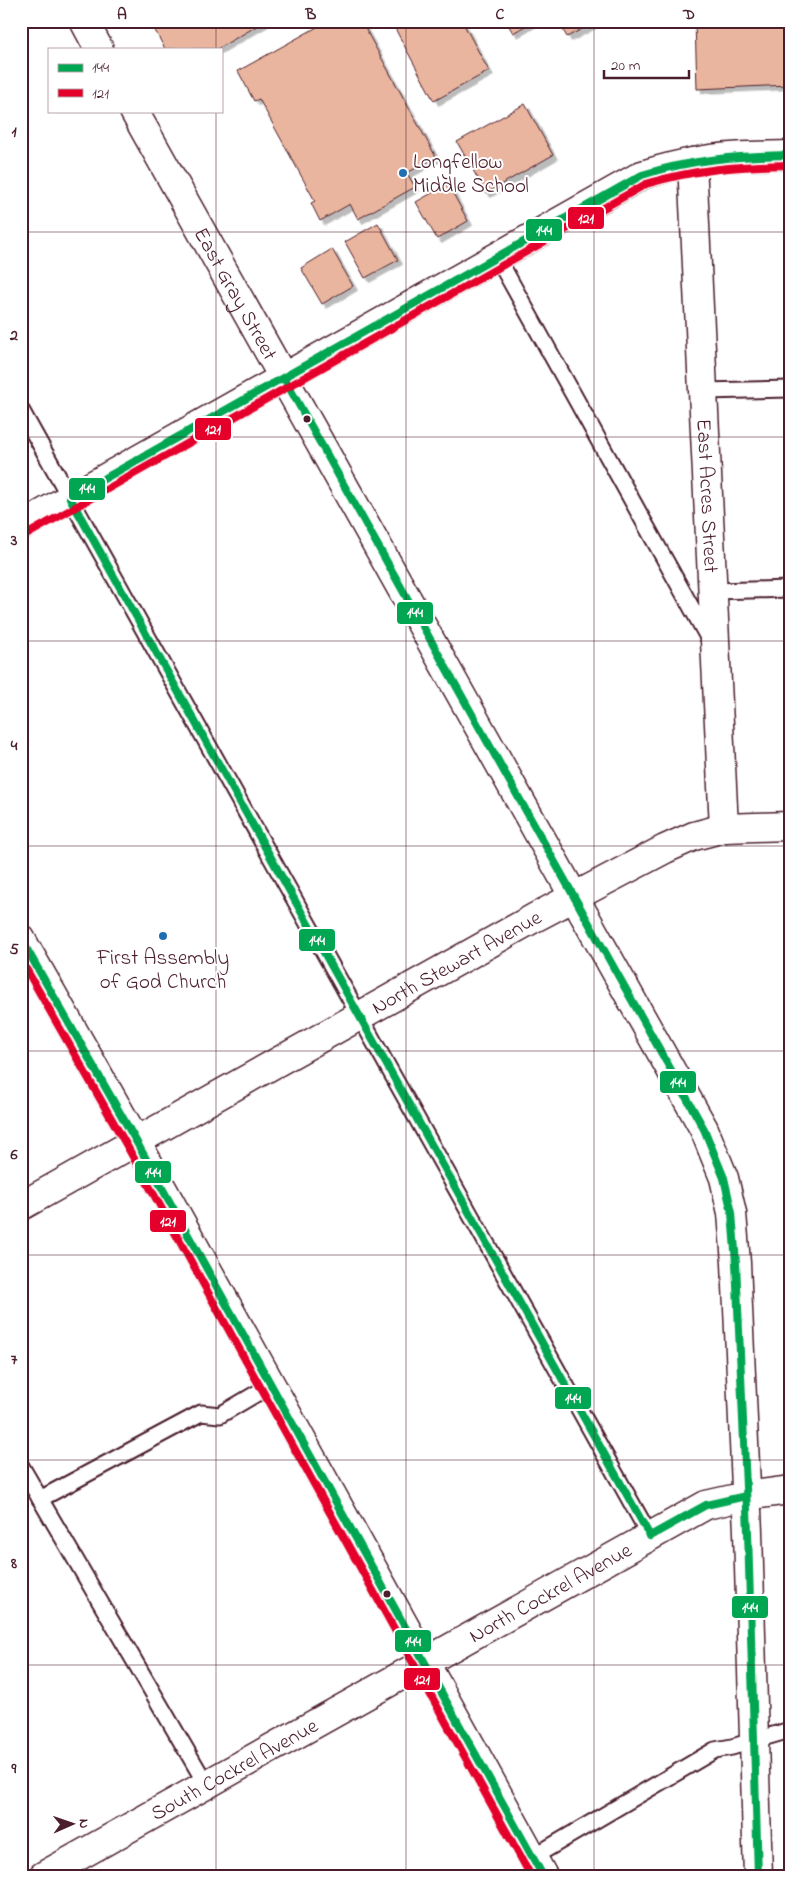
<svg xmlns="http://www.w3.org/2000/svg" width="811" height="1897" font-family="'Indie Flower',sans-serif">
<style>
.building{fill:#eab59e;stroke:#4a1f2b;filter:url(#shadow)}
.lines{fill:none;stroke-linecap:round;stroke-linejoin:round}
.service-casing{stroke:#4a1f2b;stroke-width:19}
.minor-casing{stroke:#4a1f2b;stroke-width:31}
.tertiary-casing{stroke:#4a1f2b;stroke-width:31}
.service{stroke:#fff;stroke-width:15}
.minor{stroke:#fff;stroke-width:28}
.tertiary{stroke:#fff;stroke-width:28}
.bus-1-casing{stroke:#fff;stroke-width:11}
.bus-2-casing{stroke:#fff;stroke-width:11}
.bus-1{stroke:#00a651;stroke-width:8}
.bus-2{stroke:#e4002b;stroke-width:8}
.grid{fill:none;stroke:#4a1f2b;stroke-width:1;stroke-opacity:0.55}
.poi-dot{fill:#1f6fb2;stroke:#fff;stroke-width:2}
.bus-dot{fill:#4a1f2b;stroke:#fff;stroke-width:2}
.labels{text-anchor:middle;stroke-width:4;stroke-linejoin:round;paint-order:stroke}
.poi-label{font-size:21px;fill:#4a1f2b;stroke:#fff;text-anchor:start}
.street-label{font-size:21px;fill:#4a1f2b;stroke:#fff}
.line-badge{stroke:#fff;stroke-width:2}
.badge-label{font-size:14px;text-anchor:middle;font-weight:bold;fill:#fff}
.neatline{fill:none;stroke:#4a1f2b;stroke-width:2}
.grid-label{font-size:16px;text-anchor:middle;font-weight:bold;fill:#4a1f2b}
</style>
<defs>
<filter id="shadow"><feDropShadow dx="4.5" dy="4.5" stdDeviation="0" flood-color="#0004"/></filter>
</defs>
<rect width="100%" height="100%" fill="#fff"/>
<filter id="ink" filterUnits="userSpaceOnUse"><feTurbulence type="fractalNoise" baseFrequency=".02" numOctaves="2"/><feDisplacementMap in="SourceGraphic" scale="10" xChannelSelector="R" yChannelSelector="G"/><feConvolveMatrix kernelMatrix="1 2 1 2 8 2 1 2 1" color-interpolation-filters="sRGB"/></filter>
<g filter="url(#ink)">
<g class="building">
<path d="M150,21h114v1l-47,27h-52z"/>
<path d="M328,21h33l75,136 -29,16 8,14 -57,32 -8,-15 -30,17 -9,-18 4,-2 -56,-102 -5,2 -16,-30z"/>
<path d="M391,21h71l27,50 -55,30z"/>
<path d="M506,21h28l-21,12z"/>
<path d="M558,21h39l-30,16z"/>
<path d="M695,21h95v64l-93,4z"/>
<path d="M525,104l28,51 -67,38 -29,-51z"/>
<path d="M448,184l20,37 -31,18 -21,-37z"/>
<path d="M378,223l20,37 -33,18 -20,-36z"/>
<path d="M332,249l21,37 -31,18 -21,-36z"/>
</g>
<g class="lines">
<defs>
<g id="service">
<path d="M497,257l213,384"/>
<path d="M703,391l87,-2"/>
<path d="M21,410l629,1126"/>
<path d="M713,591l77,-2"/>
<path d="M21,1466l185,318"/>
<path d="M40,1499l161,-86 19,2 51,-30"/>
<path d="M533,1857l182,-107 17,-3 58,-17"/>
</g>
<g id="minor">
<path id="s1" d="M692,162l32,666"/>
<path d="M21,526l49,-28"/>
<path id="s2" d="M21,1206l513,-288 131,-69 29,-13 30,-8 66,-2"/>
<path id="s3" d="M43,1876l663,-371 40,-9 44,-6"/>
</g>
<g id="tertiary">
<path d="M84,21l15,28"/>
<path id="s4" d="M134,111l570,1018 20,49 8,35 4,50 12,269 10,344"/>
<path d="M70,498l572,-323c19,-6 38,-11 57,-14 30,-6 61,-5 91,-6"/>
<path d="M21,939l115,202 407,735"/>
</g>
</defs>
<use href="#service" class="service-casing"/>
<use href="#minor" class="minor-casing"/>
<use href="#tertiary" class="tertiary-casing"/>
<use href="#service" class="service"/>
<use href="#minor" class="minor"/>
<use href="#tertiary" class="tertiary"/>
<defs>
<g id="bus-1">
<path d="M284,378l420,751 20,49 8,35 4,50 12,269 10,344"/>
<path d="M21,939l115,202 407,735"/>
<path d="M746,1496l-40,9 -56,31 -580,-1038 572,-323c50,-16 96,-19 148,-20"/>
</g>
<g id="bus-2">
<path d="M26,535l620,-351c49,-15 93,-18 144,-19"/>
<path d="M21,960l106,186 404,730"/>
</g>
</defs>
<use href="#bus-1" class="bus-1-casing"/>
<use href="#bus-2" class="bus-2-casing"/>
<use href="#bus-1" class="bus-1"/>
<use href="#bus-2" class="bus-2"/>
</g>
</g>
<path class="grid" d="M216,21v28M406,21v1855M594,21v1855M216,111v1765M21,232h769M21,437h769M21,641h769M21,846h769M21,1051h769M21,1255h769M21,1460h769M21,1665h769"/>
<g class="poi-dot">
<circle cx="403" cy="173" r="5"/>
<circle cx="163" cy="936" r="5"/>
</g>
<g class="bus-dot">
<circle cx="307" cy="419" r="4.5"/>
<circle cx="387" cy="1594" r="4.5"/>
</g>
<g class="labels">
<g class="poi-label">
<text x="413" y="168">Longfellow<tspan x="413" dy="24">Middle School</tspan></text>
<text x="163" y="964" text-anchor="middle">First Assembly<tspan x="163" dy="24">of God Church</tspan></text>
</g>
<g class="street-label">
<text dy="7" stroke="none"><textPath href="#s4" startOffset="209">East Gray Street</textPath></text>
<text dy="7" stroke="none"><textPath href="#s1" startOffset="334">East Acres Street</textPath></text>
<text dy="7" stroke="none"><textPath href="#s2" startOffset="499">North Stewart Avenue</textPath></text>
<text dy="7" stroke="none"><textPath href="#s3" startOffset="581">North Cockrel Avenue</textPath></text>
<text dy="7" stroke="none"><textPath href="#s3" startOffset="219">South Cockrel Avenue</textPath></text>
</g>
</g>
<g class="line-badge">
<rect x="567" y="206" width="38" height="24" rx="5" fill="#e4002b"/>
<rect x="525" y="218" width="38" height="24" rx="5" fill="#00a651"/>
<rect x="194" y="417" width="38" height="24" rx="5" fill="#e4002b"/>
<rect x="68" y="477" width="38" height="24" rx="5" fill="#00a651"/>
<rect x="396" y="601" width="38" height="24" rx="5" fill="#00a651"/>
<rect x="298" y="928" width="38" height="24" rx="5" fill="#00a651"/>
<rect x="659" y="1070" width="38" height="24" rx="5" fill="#00a651"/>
<rect x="134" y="1160" width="38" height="24" rx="5" fill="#00a651"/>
<rect x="149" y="1209" width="38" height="24" rx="5" fill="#e4002b"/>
<rect x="554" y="1386" width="38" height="24" rx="5" fill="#00a651"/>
<rect x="731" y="1595" width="38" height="24" rx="5" fill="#00a651"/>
<rect x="394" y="1629" width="38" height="24" rx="5" fill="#00a651"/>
<rect x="403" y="1667" width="38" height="24" rx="5" fill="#e4002b"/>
</g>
<g class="badge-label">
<text x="586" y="223">121</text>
<text x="544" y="235">144</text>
<text x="213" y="434">121</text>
<text x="87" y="493">144</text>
<text x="415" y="617">144</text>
<text x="317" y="945">144</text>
<text x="678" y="1087">144</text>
<text x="153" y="1177">144</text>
<text x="168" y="1226">121</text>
<text x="573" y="1403">144</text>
<text x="750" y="1612">144</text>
<text x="413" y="1646">144</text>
<text x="422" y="1684">121</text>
</g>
<rect width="811" height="1897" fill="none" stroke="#fff" stroke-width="55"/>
<rect x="48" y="48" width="175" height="65" fill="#ffffff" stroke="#b7a5aa"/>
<rect x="58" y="64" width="25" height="8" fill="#00a651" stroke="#b7a5aa"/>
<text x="92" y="72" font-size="15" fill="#4a1f2b">144</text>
<rect x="58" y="89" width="25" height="8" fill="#e4002b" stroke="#b7a5aa"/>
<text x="92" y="98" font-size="15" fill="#4a1f2b">121</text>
<g transform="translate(72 1824) rotate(88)" stroke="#ffffff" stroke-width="4" paint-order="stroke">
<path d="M0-4L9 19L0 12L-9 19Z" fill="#4a1f2b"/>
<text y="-8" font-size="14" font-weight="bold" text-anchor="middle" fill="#4a1f2b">N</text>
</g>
<path d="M604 70v8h85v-8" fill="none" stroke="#4a1f2b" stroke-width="2.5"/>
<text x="611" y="70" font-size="15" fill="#4a1f2b" stroke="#ffffff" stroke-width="4" paint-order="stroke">20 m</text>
<rect x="28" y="28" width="756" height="1842" class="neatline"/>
<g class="grid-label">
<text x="122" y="19">A</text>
<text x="311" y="19">B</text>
<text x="500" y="19">C</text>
<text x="689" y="19">D</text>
<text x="14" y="136">1</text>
<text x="14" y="340">2</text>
<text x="14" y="545">3</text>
<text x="14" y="750">4</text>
<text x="14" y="954">5</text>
<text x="14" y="1159">6</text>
<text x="14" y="1364">7</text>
<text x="14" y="1568">8</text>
<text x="14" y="1773">9</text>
</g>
</svg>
